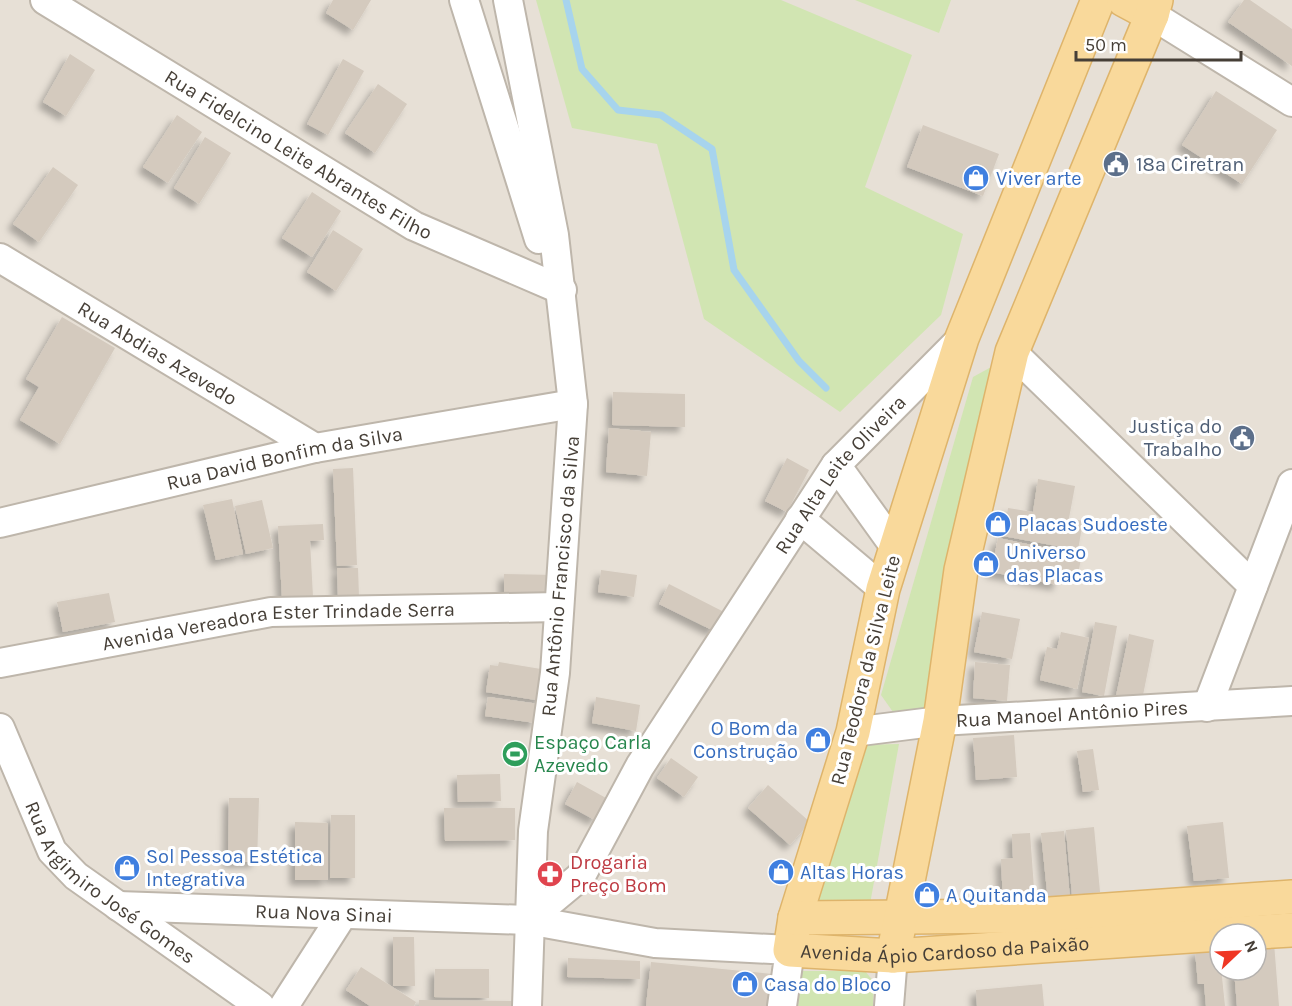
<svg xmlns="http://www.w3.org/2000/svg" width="1292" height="1006" font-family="Karla,sans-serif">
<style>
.residential{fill:#e7e0d6;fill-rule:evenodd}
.green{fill:#d1e5b2}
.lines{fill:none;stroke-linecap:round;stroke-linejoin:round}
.stream{stroke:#a7d4ed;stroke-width:7}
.building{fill:#d4cabe;filter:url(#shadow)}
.minor-casing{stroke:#beb6ab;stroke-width:32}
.major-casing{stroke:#deb46b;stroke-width:36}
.minor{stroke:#fff;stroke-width:28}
.major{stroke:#f9d99b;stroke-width:33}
.labels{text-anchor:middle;stroke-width:6;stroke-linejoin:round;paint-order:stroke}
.street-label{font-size:20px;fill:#463f37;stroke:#fff}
.service-label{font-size:20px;fill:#4e5e75;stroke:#fff;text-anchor:start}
.shop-label{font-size:20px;fill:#366cbe;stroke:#fff;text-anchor:start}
.leisure-label{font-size:20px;fill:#27864d;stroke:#fff;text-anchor:start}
.health-label{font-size:20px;fill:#be3a42;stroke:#fff;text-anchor:start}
</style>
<defs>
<filter id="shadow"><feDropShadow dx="-5.5" dy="5.5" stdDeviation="3" flood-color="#0004"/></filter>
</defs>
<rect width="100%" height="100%" fill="#f3efe8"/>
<path class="residential" d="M0,0h1292v1006h-1292zM1220,934h36v36h-36z"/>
<g class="green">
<path d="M536,0h245l131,55 -47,132 98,47 -22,81 -101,97 -136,-93 -47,-175 -85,-16z"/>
<path d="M855,0h96l-12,33z"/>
<path d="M993,366l-68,343 -32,3 -12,-17 92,-318z"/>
<path d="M899,744l-31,171 -67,1 54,-171z"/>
<path d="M802,971h63l9,11 -1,24h-75z"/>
</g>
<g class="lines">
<path class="stream" d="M566,0l16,69 36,41 43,5 51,34 22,121 65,91 27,27"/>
</g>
<g class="building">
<path d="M333,0h38l-18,30 -27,-17z"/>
<path d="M1244,0h6l42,29v37l-64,-44z"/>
<path d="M70,54l25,16 -29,46 -23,-14z"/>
<path d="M343,59l21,12 -36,64 -21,-11z"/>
<path d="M378,84l29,20 -32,49 -30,-20z"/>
<path d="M1216,91l61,39 -35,54 -60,-39z"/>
<path d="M177,115l25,17 -34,51 -25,-16z"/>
<path d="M923,125l76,29 -16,42 -76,-29z"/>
<path d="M205,137l26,16 -32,51 -25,-16z"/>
<path d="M53,167l25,18 -39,57 -26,-18z"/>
<path d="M312,192l29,19 -29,46 -30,-19z"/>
<path d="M333,230l30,19 -27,42 -29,-19z"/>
<path d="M62,317l53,31 -55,96 -40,-24 19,-33 -13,-8z"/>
<path d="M613,392l72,2v33l-73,-2z"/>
<path d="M609,428l42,4 -4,44 -41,-4z"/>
<path d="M787,458l22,12 -22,42 -22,-11z"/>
<path d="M353,468l4,97 -20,1 -4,-97z"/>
<path d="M1038,479l37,7 -6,32 14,3 -5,29 -75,-14 5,-28 25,4z"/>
<path d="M232,499l11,55 -27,6 -13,-55z"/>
<path d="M262,500l11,48 -27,6 -11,-48z"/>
<path d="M323,524l1,16 -14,1 3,56 -31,1 -4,-72z"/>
<path d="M998,538l84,17 -4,18 -17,-4 -3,16 -67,-13z"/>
<path d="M337,568h21l1,29h-21z"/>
<path d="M601,570l36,5 -3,22 -36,-5z"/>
<path d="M504,574l52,1 -1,24 -51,-2z"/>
<path d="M669,584l55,28 -10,19 -55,-27z"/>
<path d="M109,593l6,29 -52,10 -6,-30z"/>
<path d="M982,612l38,7 -8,40 -38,-7z"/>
<path d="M1095,622l22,4 -13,70 -22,-4z"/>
<path d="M1061,632l28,6 -12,51 -37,-9 7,-33 10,2z"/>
<path d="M1129,634l25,6 -11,55 -27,1z"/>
<path d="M499,662l48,8 -5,31 -56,-9 4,-27 8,1z"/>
<path d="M975,662l35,3 -3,36 -34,-3z"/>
<path d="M488,697l51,7 -3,19 -51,-7z"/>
<path d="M596,697l44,8 -4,26 -44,-8z"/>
<path d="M1014,735l3,42 -41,3 -3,-42z"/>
<path d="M1093,749l6,41 -16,2 -6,-41z"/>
<path d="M671,758l27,19 -14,20 -27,-19z"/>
<path d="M500,774l1,27 -43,1 -1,-27z"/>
<path d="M577,782l29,16 -11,22 -30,-16z"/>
<path d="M768,785l42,37 -20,23 -42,-37z"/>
<path d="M229,798h30l-2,64h-29z"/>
<path d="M444,808h71v32l-70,1z"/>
<path d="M331,815h24v63h-25z"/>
<path d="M295,822l33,1v57h-33z"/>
<path d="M1223,822l6,56 -35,3 -7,-55z"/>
<path d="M1094,827l6,65 -28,3 -6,-65z"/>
<path d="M1064,831l6,68 -22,2 -7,-68z"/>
<path d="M1030,833l5,69 -32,2 -2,-45 12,-1 -1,-24z"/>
<path d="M393,937h21l1,49h-22z"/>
<path d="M1274,943l5,63h-42l-3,-36h22v-25z"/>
<path d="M1219,948l6,58h-19l-2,-22h-6l-3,-33z"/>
<path d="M568,958l72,3v18l-73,-2z"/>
<path d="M651,962l122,12 -6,32h-121z"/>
<path d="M361,967l55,35 -2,4h-44l-24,-16z"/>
<path d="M435,969h54v29l-55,-1z"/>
<path d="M1042,984l2,22h-67l-1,-16z"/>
<path d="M419,1000l96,1v5h-96z"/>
</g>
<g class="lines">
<defs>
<g id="minor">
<path id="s1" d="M45,0l369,226 148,64"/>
<path d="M464,0l75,239"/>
<path d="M508,0l46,235 19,169 -18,269 -22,158 -6,175"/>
<path d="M1152,15l140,87"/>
<path id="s2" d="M0,258l315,190"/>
<path d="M1012,352l241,234"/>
<path d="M836,465l59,82"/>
<path d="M800,519l83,70"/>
<path id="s3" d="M0,523l315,-75 258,-44"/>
<path id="s4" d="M0,663l271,-51 288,-5"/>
<path d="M1207,707l85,-223"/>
<path id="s5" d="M0,728l52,123 24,25 184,130"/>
<path id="s6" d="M853,732l87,-11 352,-20"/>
<path id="s7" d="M118,906l410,14 127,23 135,7 -8,56"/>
<path id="s8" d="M528,920l53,-44 59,-110 196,-301 126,-127"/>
<path d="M284,1006l59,-92"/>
<path d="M889,1006l4,-50"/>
</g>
<g id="major">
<path id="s9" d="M1098,0l-136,338 -79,251 -30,143 -58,186 -5,32 103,6 327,-22"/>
<path d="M1124,0l28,15"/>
<path d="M795,918l226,-2 271,-19"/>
<path d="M1226,934l66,-4"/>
<path d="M893,956l47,-235 21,-151 51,-218 140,-337 4,-15"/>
</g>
</defs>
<use href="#minor" class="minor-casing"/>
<use href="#major" class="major-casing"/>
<use href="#minor" class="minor"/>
<use href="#major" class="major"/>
</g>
<defs>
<symbol id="civic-disc" viewBox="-11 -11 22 22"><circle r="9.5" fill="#5c6f8a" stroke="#fff"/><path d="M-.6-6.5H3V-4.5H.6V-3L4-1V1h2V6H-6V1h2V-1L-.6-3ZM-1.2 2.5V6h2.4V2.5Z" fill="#fff"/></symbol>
<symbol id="shop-disc" viewBox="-11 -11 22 22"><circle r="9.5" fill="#3f7fe0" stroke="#fff"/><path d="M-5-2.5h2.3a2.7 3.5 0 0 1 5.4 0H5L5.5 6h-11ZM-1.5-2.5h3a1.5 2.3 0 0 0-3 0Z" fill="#fff"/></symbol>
<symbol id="stadium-disc" viewBox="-11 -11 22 22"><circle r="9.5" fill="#2e9e5b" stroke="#fff"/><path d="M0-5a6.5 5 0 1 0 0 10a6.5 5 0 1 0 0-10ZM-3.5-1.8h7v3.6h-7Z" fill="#fff"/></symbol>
<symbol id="pharmacy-disc" viewBox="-11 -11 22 22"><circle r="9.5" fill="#e0444e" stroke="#fff"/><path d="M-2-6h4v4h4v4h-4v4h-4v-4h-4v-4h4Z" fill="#fff"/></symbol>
</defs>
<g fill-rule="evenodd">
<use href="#civic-disc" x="1101" y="149" width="30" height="30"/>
<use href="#shop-disc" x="961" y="163" width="30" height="30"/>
<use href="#civic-disc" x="1227" y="423" width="30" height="30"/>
<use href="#shop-disc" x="983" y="509" width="30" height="30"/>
<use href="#shop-disc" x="971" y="549" width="30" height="30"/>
<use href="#shop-disc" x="803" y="725" width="30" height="30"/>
<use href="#stadium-disc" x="500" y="739" width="30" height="30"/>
<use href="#shop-disc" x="112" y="853" width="30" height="30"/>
<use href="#shop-disc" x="766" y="857" width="30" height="30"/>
<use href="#pharmacy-disc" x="535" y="859" width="30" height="30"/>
<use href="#shop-disc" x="912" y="880" width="30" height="30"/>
<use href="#shop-disc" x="730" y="969" width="30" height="30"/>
</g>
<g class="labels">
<g class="street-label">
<text dy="7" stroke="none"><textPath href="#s1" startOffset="297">Rua Fidelcino Leite Abrantes Filho</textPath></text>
<text dy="7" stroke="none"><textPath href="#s2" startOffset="184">Rua Abdias Azevedo</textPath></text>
<text dy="7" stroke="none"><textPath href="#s3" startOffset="292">Rua David Bonfim da Silva</textPath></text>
<text dy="7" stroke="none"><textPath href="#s8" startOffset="548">Rua Alta Leite Oliveira</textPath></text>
<text transform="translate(560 576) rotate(-85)" y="7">Rua Antônio Francisco da Silva</text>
<text dy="7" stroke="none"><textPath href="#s4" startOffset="282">Avenida Vereadora Ester Trindade Serra</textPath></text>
<text transform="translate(865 670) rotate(-76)" y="7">Rua Teodora da Silva Leite</text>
<text dy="7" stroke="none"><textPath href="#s6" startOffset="220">Rua Manoel Antônio Pires</textPath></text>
<text dy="7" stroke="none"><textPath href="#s5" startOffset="196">Rua Argimiro José Gomes</textPath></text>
<text dy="7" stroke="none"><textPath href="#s7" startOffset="206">Rua Nova Sinai</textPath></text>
<text dy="7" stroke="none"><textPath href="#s9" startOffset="1156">Avenida Ápio Cardoso da Paixão</textPath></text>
</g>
<g class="service-label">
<text x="1136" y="171">18a Ciretran</text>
<text x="1222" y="433" text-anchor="end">Justiça do<tspan x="1222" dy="23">Trabalho</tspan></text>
</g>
<g class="shop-label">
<text x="996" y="185">Viver arte</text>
<text x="1018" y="531">Placas Sudoeste</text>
<text x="1006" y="559">Universo<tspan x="1006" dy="23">das Placas</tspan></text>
<text x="798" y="735" text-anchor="end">O Bom da<tspan x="798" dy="23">Construção</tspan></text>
<text x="146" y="863">Sol Pessoa Estética<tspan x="146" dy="23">Integrativa</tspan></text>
<text x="800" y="879">Altas Horas</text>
<text x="946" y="902">A Quitanda</text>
<text x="764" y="991">Casa do Bloco</text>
</g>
<g class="leisure-label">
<text x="534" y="749">Espaço Carla<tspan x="534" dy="23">Azevedo</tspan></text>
</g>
<g class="health-label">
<text x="570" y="869">Drogaria<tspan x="570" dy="23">Preço Bom</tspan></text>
</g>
</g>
<g transform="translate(1238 952) rotate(67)"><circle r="28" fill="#ffffff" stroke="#b5b2af" stroke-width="1.5"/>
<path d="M0-4.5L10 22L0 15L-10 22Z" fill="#ef3623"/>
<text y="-9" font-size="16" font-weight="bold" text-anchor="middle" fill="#463f37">N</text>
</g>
<path d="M1076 51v9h165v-9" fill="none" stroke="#463f37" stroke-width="3"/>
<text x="1085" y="51" font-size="18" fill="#463f37" stroke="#ffffff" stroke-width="4.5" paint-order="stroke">50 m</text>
</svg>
